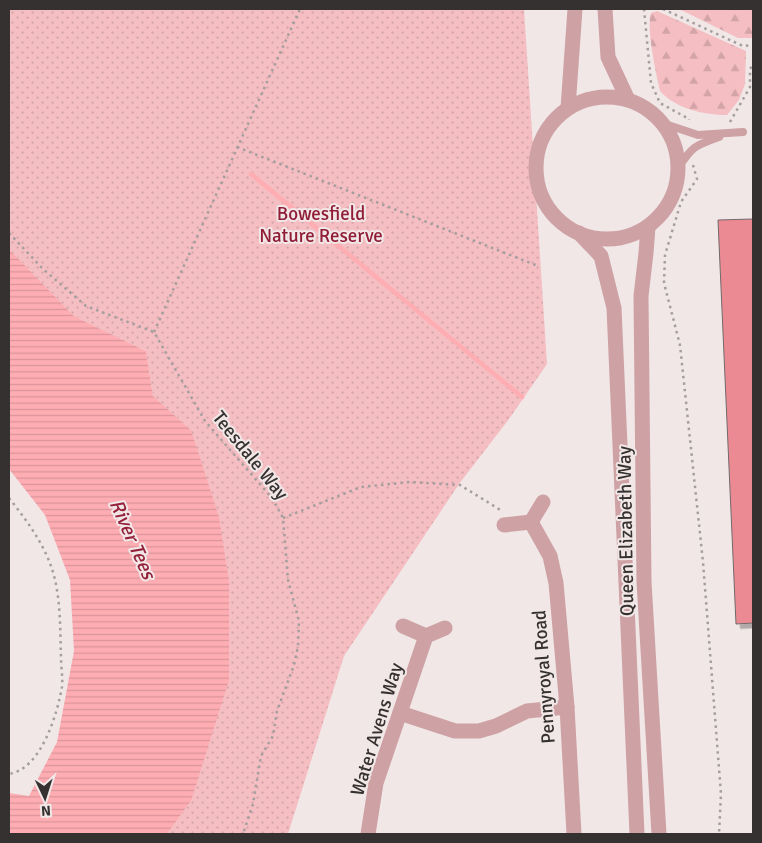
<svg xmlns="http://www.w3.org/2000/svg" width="762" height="843" font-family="Signika,sans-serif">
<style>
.forest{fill:url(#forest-firs)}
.park{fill:url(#park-dots)}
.water{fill:url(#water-rules)}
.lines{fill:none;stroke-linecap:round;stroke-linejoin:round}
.stream{stroke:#feadb3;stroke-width:4.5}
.building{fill:#ec8a94;stroke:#72696a;filter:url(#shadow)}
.path{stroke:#a59e9e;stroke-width:2.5;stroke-dasharray:2.5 4;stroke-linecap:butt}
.service{stroke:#cea1a4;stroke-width:8}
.minor{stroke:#cea1a4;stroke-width:15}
.tertiary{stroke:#cea1a4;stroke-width:15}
.labels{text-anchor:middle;stroke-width:4;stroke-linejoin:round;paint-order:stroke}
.park-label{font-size:19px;fill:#901c36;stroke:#f1e7e7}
.street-label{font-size:19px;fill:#353131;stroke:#f1e7e7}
.water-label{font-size:20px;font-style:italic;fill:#942139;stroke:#f1e7e7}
</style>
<defs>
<pattern id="forest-firs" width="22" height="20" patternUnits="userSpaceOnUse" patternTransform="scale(1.25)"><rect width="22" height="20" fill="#f5bec2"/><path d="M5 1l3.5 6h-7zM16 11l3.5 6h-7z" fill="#d3a4a7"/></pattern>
<pattern id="park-dots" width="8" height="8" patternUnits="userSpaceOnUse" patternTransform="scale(1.25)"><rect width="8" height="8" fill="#f5bec2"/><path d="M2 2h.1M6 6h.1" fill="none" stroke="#d3a4a7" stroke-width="1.8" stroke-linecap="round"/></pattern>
<pattern id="water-rules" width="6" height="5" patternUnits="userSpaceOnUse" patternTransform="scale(1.25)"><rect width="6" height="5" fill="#feadb3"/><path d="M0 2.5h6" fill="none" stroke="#da959a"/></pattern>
<filter id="shadow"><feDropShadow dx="4.5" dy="4.5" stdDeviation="0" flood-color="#0004"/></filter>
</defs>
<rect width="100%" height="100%" fill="#f1e7e7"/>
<g class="forest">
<path d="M679,9h74v29h-15z"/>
<path d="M657,11l89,40 -1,33 -6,16 -12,15c-23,0 -51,-6 -67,-24 -4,-17 -14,-63 -9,-78z"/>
</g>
<path class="park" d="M9,9h515l23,355 -38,55 -50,65 -115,172 -56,178h-121l24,-33v-371l-38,-34 -7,-45 -72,-35 -65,-67z"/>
<path class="water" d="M9,249l65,67 72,35 7,45 38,34 28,87 10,65v98l-38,121 -24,33h-158v-41l20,3 28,-54 17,-91 -4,-71 -25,-65 -36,-46z"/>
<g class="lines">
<path class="stream" d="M251,174l271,223"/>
</g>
<path class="building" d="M753,219v404l-17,1 -18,-404z"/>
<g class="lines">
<g class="path">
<path d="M644,9l7,74 9,20 29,16v1"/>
<path d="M663,9l80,37 10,-1"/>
<path d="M730,122l20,-35v-18l3,-4"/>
<path d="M237,147l301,119"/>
<path d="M693,165l4,14 -16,23 -16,53 -1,28 16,62 23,217 18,232 -2,40"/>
<path d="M9,233l34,36 43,37 68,26 51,89 67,77 11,20 5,62 11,41 -1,25 -4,19 -17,46 -4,25 -12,20 -8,48 -10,30"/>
<path d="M154,332l146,-323"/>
<path d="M9,498c16,20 33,43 42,68 10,28 9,62 10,91 0,10 2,21 1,30 -5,28 -21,82 -53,87"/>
<path d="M283,518l78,-31 49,-5 50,3 42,26"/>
</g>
<g class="service">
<path d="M662,123l36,12 45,-3"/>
<path d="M678,168c15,-22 16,-22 41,-31"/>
</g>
<g class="minor">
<path d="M531,522l19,34 6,27 11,124 7,127"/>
<path d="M504,525l27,-3 12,-20"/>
<path d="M403,626l23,10"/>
<path d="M400,713l55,18h24l17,-5 31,-15 40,-4"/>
<path d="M368,834l8,-51 50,-147 19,-8"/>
</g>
<g class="tertiary">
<path d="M605,9l3,48 20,43"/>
<circle cx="607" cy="168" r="71"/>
<path d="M568,108l7,-99"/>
<path d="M648,227l-2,26 -5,43 3,286 15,252"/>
<path d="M579,233l22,23 13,52 23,526"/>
</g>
</g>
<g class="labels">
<g class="park-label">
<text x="321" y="220">Bowesfield<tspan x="321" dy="22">Nature Reserve</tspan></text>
</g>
<g class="street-label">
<text transform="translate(251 455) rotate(51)" y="7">Teesdale Way</text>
<text transform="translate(625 531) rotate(-91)" y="7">Queen Elizabeth Way</text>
<text transform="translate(543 677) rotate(-94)" y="7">Pennyroyal Road</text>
<text transform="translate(376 729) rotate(-73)" y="7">Water Avens Way</text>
</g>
<g class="water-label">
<text transform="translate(133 539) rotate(66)" y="7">River Tees</text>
</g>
</g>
<rect width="762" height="843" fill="none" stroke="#353131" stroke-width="20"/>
<g transform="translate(45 798) rotate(176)" stroke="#f1e7e7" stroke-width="4" paint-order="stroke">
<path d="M0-4L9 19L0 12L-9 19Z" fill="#353131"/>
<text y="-8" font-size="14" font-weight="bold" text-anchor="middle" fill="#353131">N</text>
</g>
</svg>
